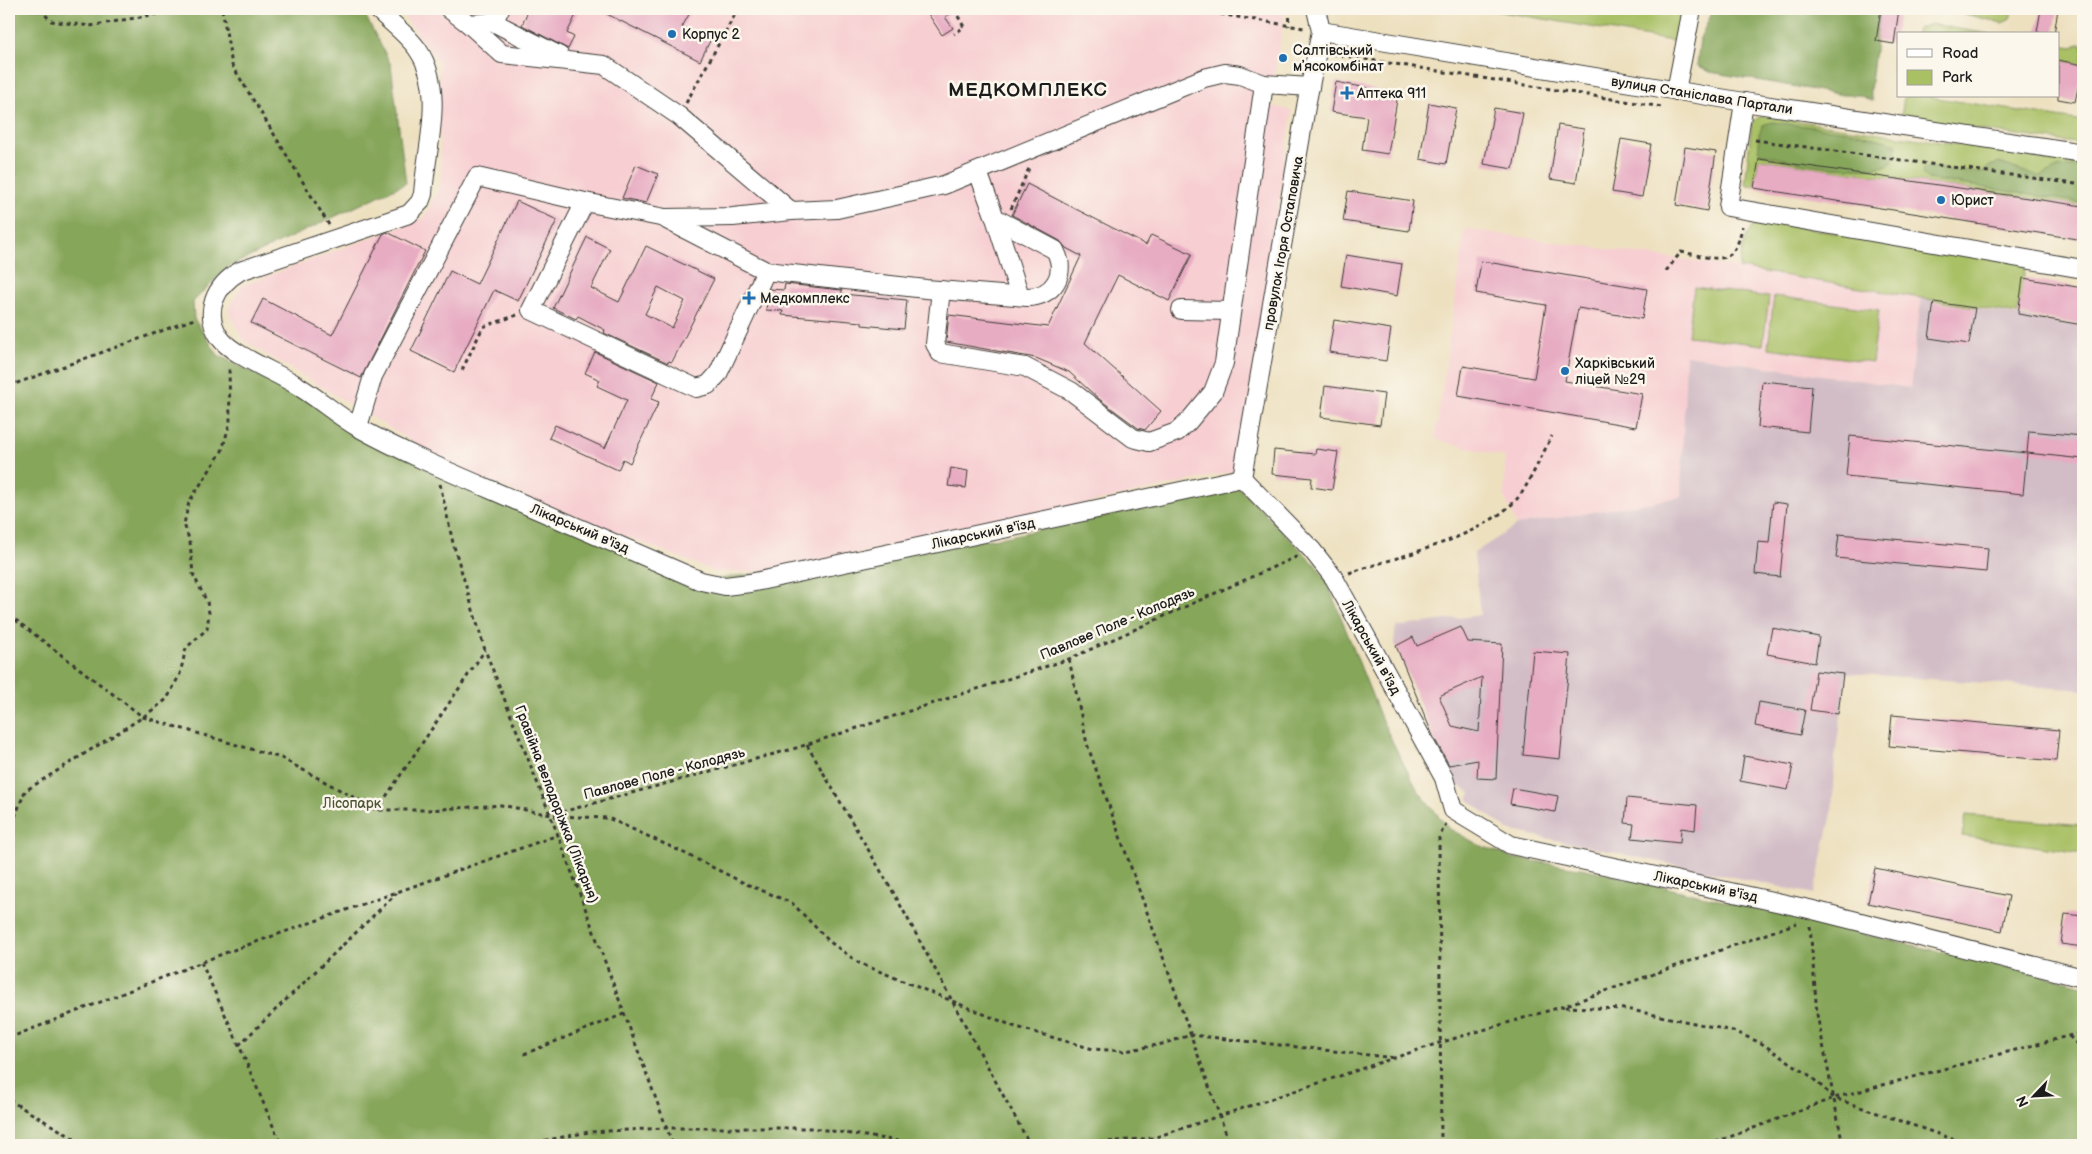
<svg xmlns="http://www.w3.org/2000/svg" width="2092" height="1154" font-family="'Balsamiq Sans',sans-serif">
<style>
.built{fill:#f7cfd2}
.industrial{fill:#d2bdc6}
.green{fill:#a9c065;stroke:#626e40}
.forest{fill:#86a65a;stroke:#51613b}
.building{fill:#e7abc2;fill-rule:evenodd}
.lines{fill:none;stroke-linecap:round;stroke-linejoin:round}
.minor-casing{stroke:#3b3934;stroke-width:20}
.path{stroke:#3b3934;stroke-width:3;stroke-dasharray:4 4;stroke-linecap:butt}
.minor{stroke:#fff;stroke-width:18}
.poi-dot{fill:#1f6fb2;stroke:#fbf7ec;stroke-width:2}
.labels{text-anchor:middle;stroke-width:5;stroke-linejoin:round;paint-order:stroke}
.poi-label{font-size:14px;fill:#1c1c1c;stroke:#fbf7ec;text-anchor:start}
.street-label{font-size:14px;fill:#1c1c1c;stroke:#fbf7ec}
.park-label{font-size:14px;fill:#4d5536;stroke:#fbf7ec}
.district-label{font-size:19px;font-weight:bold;letter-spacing:1px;fill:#1c1c1c;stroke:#fbf7ec}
</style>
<rect width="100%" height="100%" fill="#fbf7ec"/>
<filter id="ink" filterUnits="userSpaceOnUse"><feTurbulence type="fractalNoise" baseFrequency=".02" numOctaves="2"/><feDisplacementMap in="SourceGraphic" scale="10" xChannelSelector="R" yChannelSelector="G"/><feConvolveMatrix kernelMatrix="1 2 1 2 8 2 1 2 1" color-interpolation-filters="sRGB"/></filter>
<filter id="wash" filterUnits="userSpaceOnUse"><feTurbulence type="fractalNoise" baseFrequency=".0096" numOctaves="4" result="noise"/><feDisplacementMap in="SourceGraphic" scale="20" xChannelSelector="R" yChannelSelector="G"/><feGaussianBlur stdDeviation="1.12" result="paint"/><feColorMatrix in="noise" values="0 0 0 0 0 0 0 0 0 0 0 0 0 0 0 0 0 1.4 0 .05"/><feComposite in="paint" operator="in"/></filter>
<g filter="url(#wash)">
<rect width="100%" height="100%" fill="#ede0bf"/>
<g class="built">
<path d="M399,9h886l-15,96 22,6 -53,359 -461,101 -62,1 -256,-102 -217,-130 -15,-30 13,-24 183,-68 17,-34 -2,-121z"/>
<path d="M1465,229l457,65 -12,94 -224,-33 -5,142 -164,28 -13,-29 1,-39 -70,-18z"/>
</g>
<path class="industrial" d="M1922,294l12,8 149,24v364l-236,-17 -12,84 -3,56 -18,81 -306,-64 -40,-30 3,-7 -15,-9 -17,-24 -6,-25 -39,-94 2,-14 84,-12 -6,-62 43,-28 164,-28 5,-142 224,33z"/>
<g class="green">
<path d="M1485,9h204l-11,33z"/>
<path d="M1944,9h70l-5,11 -7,3z"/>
<path d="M1931,24l58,10h-73l3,-6z"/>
<path d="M2079,44h4l-1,21 -24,-5v-15l15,2z"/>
<path d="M1904,96h20l159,25v23l-182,-25z"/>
<path d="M1763,116l320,47v43l-324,-47 -5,28 -9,-3 7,-61 5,-5z"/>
<path d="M1760,221l266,42 -8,51 -279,-46c4,-18 4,-37 21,-47z"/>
<path d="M1694,287l75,10 -6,48 -75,-9z"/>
<path d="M1774,296l105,14 -7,52 -104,-14z"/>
<path d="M1966,815l117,10v28l-121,-17z"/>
</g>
<g class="forest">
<path d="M9,9h353l29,56 15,118 -178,84 -35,35 1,17 24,36 218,111 261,116 308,-45 234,-49 75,75 13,19 54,136 19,39 17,32 31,39 31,17 34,13 73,11 497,116v160h-2074z"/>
<path d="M1714,9h166l-10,82 3,10 -14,-6h-16l-133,-23 -13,-7 3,-27z"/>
<path d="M1772,122l82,10 43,12 -5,19c-20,13 -111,-1 -133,-11v-18l4,-9z"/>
<path d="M1999,163l41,14c22,-11 17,-13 43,-8v34l-155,-24 -6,-5 1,-7 59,6 8,-7z"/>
</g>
<g id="blocks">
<g class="building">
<path d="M529,9h50l-12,24 7,4 -6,12 -46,-24z"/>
<path d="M597,9h95l-10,18 28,14 -10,20z"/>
<path d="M925,9h33l-13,8 8,11 -11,7z"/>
<path d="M1881,9h18l-5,35 -18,-3z"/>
<path d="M2041,9h17l-4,25 -17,-2z"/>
<path d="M2058,60l25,5v19l-4,-1 -4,19 -17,-3z"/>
<path d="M1336,82l62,12 -10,60 -26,-4 5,-33 -36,-5z"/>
<path d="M1429,103l27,5 -10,56 -26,-5z"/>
<path d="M1494,108l29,5 -10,56 -29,-5z"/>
<path d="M1558,125l26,4 -8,54 -26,-4z"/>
<path d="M1621,139l30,5 -9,53 -30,-5z"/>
<path d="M1685,147l31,5 -9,59 -31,-6z"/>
<path d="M1759,159l324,47v34l-329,-52z"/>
<path d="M636,165l22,9 -12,29 -24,-5z"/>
<path d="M1027,184l119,61 5,-10 41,19 -23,47 -51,-26 -33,68 76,68 -16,19 -7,-2 -39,-29 -30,-27 -33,-14 -90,-16 3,-27 99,12 33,-71 -15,-8 -6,-7 -48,-26z"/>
<path d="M1348,191l65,10 -4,30 -66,-10z"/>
<path d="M517,201l40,19 -39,81 -24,-11 -40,82 -43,-21 39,-80 27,13z"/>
<path d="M387,232l38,19 -64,127 -110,-55 12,-24 69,36 51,-101z"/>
<path d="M587,237l23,12 -19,39 28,14 27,-56 68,33 -42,83 -3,-1 -1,2 -64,-30 1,-3 -27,-14 -2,3 -23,-11zM658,287l27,14 -13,27 -27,-14z"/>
<path d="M1346,255l56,9 -5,32 -56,-10z"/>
<path d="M1481,261l166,28 -5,30 -64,-11 -13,73 77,13 -6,33 -178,-31 5,-30 71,12 12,-73 -70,-12z"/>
<path d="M2023,278l60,10v37l-65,-11z"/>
<path d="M785,284l57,6v4l65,6 -3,29 -42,-4v-3l-80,-7 1,-4 -17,-1 3,-21 15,1z"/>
<path d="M1934,302l41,6 -6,36 -40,-6z"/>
<path d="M1334,320l57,9 -5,32 -57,-9z"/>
<path d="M595,352l64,30 -8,17 8,3 -29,61 -7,-4 -5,11 -69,-32 6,-13 50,23 22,-48 -30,-14 3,-6 -15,-7z"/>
<path d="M1762,381l50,5 -4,46 -50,-5z"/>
<path d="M1325,386l59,8 -4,31 -59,-8z"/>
<path d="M2029,431l54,5v23l-56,-6z"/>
<path d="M1850,436l177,17 -4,41 -177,-18z"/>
<path d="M1316,449l22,3 -6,38 -21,-3 1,-9 -40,-4 2,-24 41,4z"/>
<path d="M951,468l17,3 -2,17 -18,-2z"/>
<path d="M1773,502l14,2 -7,73 -25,-3 3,-32 11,1z"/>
<path d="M1839,534l149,14 -2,24 -150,-14z"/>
<path d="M1461,627l7,15 34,2 -6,135 -19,-1 1,-18 -29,5 -16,-29 -37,-90 17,-9 4,9zM1482,677l-3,55 -27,-6 -13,-30z"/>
<path d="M1772,628l47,9 -4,26 -48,-9z"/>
<path d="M1533,651l37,3 -10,105 -37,-4z"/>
<path d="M1816,671l27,3 -5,40 -28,-4z"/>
<path d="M1759,702l46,8 -5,25 -45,-9z"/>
<path d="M1892,715l167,15 -3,31 -167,-15z"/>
<path d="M1744,756l49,9 -5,25 -48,-9z"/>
<path d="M1513,788l45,8 -3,16 -45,-8z"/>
<path d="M1627,798l70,7 -2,25 -14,-2 -1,15 -48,-5 2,-14 -9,-1z"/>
<path d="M1875,868l134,28 -7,35 -134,-28z"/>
<path d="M2065,914l18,2v31l-22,-3z"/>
</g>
</g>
</g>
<g filter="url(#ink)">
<use href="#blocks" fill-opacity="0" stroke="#3b3934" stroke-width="1"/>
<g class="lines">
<defs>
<g id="minor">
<path d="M377,9c13,13 31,26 41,41 28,41 8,98 5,144l-3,8 -11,12 -169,57c-24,14 -38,41 -20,67 11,16 55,34 73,45 23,13 43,32 66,45 51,28 105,50 158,73 61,27 123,53 184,80l24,5 25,-3 492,-105"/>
<path d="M449,9l20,15 24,-2 67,34"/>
<path d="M493,22l7,-13"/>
<path d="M469,24l33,30 102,11 75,51 112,95 46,-2 107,-24 260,-107 21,-5 15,2 24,9 46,3"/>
<path d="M1321,31l423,71 339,51"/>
<path d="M1676,91l16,-82"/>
<path d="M1744,102l-16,105 355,62"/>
<path d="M995,218l25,78"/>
<path d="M667,220l99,51 160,18 101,8c26,0 41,-23 28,-47l-60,-32 -17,-46"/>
<path d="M766,271l-48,103 -10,11 -12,3 -165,-78 54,-108 80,16 68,-1 58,-6"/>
<path d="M941,290l-6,54 5,9 85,14 46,24 62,47 16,4 28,-10 11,-10 25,-30 11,-29 40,-279"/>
<path d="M1181,310l50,1"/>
<path d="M358,427l15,-51 104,-199 108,25"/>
<path d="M1242,478l70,72 22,28 110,200 9,32 58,35 298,64 274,69"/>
<path d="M1242,478l65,-377 14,-70 -5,-22"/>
</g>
</defs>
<use href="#minor" class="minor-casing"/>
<g class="path">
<path d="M40,9l11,12 39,5 95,-17"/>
<path d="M222,9l10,56 97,160"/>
<path d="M954,9l10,18 -10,7"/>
<path d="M1189,9l115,19"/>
<path d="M1288,9l1,17"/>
<path d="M1333,54l329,53"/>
<path d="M686,103l52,-94"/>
<path d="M1755,140l328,45"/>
<path d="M1011,209l19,-43"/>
<path d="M1666,271l15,-19c35,6 54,18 61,-26"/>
<path d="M462,370l21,-43 34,-12"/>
<path d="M9,386l188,-68"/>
<path d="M440,484l13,59 32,107 73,185 115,310"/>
<path d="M1349,573c50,-17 130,-34 167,-73 11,-11 27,-48 36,-64"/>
<path d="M9,615l134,102 138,41 96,52h50l74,-5 50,10 245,-67 273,-89 229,-103"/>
<path d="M1069,659l18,85 143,401"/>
<path d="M807,745l89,152 134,248"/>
<path d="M377,810l108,-160"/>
<path d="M554,816l54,2 72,33 64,32 48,20 38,39 29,21 154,63 80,23 33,2 36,-7 29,-9 204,23"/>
<path d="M9,832l16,-41 118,-74 24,-18 13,-25 6,-26 21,-19 2,-16 -2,-11 -14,-28 -3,-32 -6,-18 5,-22 33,-51 8,-29 -1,-56"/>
<path d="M1810,926l7,88 26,131"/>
<path d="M201,962l38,83 42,100"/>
<path d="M1565,1007l61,2 107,22 28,12 48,32 25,23 136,47"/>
<path d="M2069,1036l14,14"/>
<path d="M9,1038l216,-85 333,-118"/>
<path d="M239,1045l158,-152"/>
<path d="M524,1054l100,-40"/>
<path d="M9,1100l76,45"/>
<path d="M521,1145l68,-13 77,-4h146l113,17"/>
<path d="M1069,1145l84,-7 286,-95 122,-36 236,-84"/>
<path d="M1441,1145l-2,-308 7,-13"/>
<path d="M1708,1145l126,-47 249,-66"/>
</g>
<use href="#minor" class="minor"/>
</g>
</g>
<g class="poi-dot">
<circle cx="672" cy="34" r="5"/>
<circle cx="1283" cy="58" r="5"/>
<path d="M1344.5 85.5h5v5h5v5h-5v5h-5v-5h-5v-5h5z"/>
<circle cx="1941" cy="200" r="5"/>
<path d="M746.5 290.5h5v5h5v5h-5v5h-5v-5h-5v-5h5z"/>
<circle cx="1565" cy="371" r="5"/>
</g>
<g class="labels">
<g class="poi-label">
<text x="682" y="39">Корпус 2</text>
<text x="1293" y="55">Салтівський<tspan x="1293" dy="16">мʼясокомбінат</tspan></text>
<text x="1357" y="98">Аптека 911</text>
<text x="1951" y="205">Юрист</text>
<text x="760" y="303">Медкомплекс</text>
<text x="1575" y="368">Харківський<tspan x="1575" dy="16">ліцей №29</tspan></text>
</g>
<g class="street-label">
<text transform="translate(1702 95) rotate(9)" y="5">вулиця Станіслава Партали</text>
<text transform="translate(1283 243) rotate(-80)" y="5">провулок Ігоря Остаповича</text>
<text transform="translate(580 528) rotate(23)" y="5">Лікарський в'їзд</text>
<text transform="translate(983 533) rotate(-12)" y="5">Лікарський в'їзд</text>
<text transform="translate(1117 623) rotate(-23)" y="5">Павлове Поле - Колодязь</text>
<text transform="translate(1372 647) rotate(61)" y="5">Лікарський в'їзд</text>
<text transform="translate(664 773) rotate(-15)" y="5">Павлове Поле - Колодязь</text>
<text transform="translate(557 804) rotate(69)" y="5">Гравійна велодоріжка (Лікарня)</text>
<text transform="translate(1706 886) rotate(12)" y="5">Лікарський в'їзд</text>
</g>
<g class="park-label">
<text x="352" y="808">Лісопарк</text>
</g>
<g class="district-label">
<text x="1028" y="96">МЕДКОМПЛЕКС</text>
</g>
</g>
<rect width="2092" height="1154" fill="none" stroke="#fbf7ec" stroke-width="30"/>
<rect x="1897" y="32" width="162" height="65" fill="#fbf7ec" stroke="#a29f99"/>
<rect x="1907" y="49" width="25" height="8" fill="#ffffff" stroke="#a29f99"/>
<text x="1942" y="58" font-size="15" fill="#1c1c1c">Road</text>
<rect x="1907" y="70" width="25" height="15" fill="#a9c065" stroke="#a29f99"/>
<text x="1942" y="82" font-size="15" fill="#1c1c1c">Park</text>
<g transform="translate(2034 1096) rotate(245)" stroke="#fbf7ec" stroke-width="4" paint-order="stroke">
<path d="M0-4L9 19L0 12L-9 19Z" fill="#1c1c1c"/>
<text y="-8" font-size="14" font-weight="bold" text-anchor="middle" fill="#1c1c1c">N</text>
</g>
</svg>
